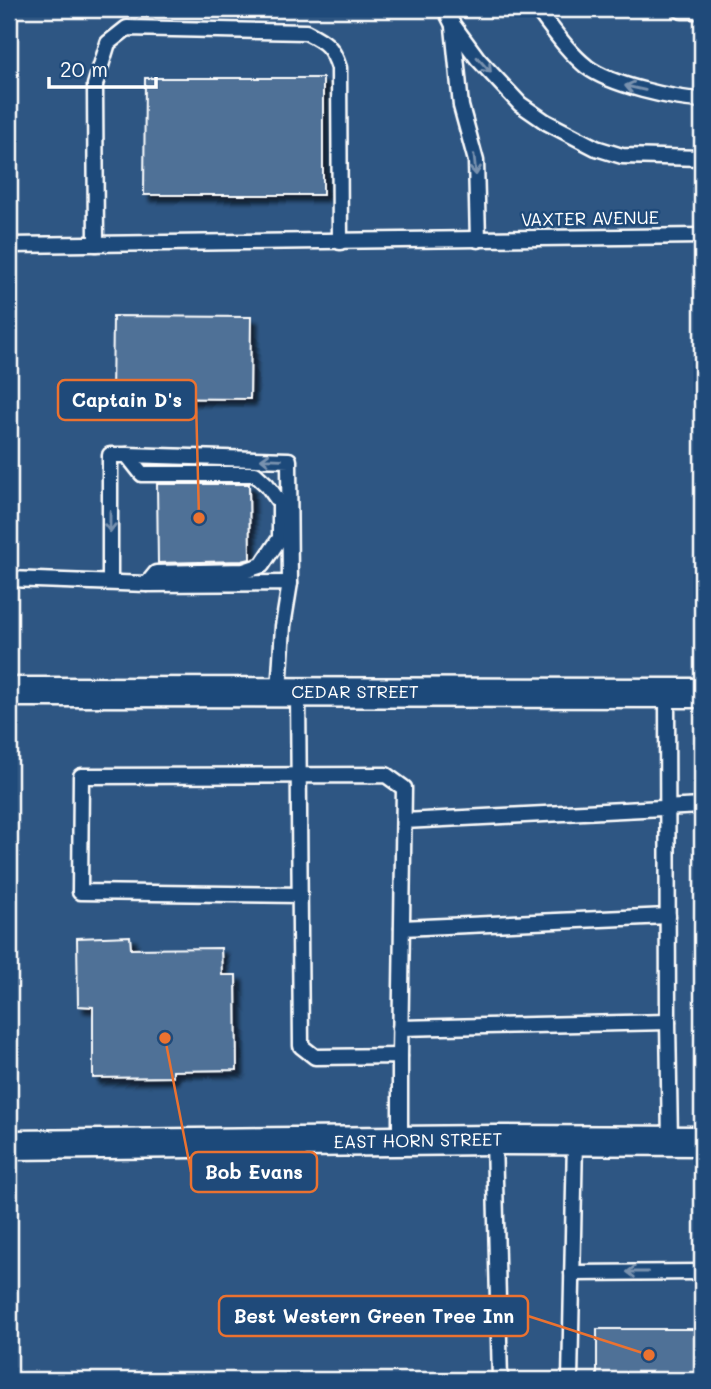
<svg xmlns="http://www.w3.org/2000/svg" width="711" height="1389" font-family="Mali,sans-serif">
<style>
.built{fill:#2e5683}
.building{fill:#507197;stroke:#fff;stroke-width:2;filter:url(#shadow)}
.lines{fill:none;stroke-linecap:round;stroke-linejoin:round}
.lane-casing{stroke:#fff;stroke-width:19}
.street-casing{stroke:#fff;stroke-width:33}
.lane{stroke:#1f4a7a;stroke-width:14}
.street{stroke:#1f4a7a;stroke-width:28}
.oneway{stroke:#7992af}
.labels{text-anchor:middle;stroke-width:5;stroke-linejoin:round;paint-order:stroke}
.street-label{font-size:18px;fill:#fff;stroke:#1f4a7a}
.leader{fill:none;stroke:#eb7230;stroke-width:2.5}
.callout-dot{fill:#eb7230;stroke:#1f4a7a;stroke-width:2.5}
.callout{fill:#1f4a7a;stroke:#eb7230;stroke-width:2.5}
.callout-label{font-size:19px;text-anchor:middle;font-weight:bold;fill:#fff}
</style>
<defs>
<filter id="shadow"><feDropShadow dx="6" dy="6" stdDeviation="2" flood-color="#0009"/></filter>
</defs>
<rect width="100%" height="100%" fill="#1f4a7a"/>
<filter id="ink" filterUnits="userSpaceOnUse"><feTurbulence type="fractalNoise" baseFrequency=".0143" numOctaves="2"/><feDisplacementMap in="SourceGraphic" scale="14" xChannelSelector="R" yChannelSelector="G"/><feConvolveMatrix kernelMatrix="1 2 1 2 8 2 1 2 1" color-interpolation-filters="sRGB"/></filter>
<g filter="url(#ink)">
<path class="built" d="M9,9h693v1371h-662l-31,-16z"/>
<g class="building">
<path d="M145,78h178v117h-179z"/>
<path d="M113,316l138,1 -1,82 -138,-1z"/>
<path d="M157,484h92l1,75 -8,2 -84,2z"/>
<path d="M130,936l1,13 90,-1 1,27h14l1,95 -64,1v6l-80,1v-71l-15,-1 -1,-68z"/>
<rect x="597" y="1329" width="105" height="51"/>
</g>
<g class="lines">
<defs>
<g id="lane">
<path d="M445,9l8,16 25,34 42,45 26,18 50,26 26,8 80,2"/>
<path d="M537,9c15,19 30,42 50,58 24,18 86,32 115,33"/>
<path d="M680,9l2,2h20"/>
<path d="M453,27l8,79 15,55 2,79"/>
<path d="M96,244l-1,-159 13,-42 19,-15 179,4c20,10 26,14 33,36l1,174"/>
<path d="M9,245l693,-9"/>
<path d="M127,455l15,19h113l12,11 13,18v35l-18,27 -18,6 -88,2 -9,11"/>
<path d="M9,579l138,5 143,-1 -7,43 -4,66"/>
<path d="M110,582v-127h17l162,5 1,123"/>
<path d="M298,692l3,354 14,11 85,-1v86"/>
<path d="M667,693l1,329 2,119"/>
<path d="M404,821l298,-15"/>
<path d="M300,895l-220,-3 1,-116 305,-1 18,13 -4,268"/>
<path d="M402,928l266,-12"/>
<path d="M400,1028l268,-6"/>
<path d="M494,1140l6,240"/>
<path d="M572,1273l130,-1"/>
<path d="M570,1380l5,-240"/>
</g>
<g id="street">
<path d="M9,692l693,1"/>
<path d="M9,1145l485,-5 208,1"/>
</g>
</defs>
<use href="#lane" class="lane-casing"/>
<use href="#street" class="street-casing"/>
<use href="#lane" class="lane"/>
<use href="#street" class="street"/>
</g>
<defs><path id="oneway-shaft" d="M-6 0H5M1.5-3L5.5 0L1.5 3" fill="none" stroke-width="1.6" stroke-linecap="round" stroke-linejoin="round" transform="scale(1.75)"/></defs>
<g class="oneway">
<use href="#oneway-shaft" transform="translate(484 65) rotate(48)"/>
<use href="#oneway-shaft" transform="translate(635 88) rotate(-167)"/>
<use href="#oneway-shaft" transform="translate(475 165) rotate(84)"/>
<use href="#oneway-shaft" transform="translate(271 459) rotate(-178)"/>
<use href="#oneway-shaft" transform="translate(110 522) rotate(90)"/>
<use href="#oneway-shaft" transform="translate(637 1272) rotate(180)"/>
</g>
</g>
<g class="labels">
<g class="street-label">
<text transform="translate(590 219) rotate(-1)" y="6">VAXTER AVENUE</text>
<text x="355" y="698">CEDAR STREET</text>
<text transform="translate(418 1141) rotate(-1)" y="6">EAST HORN STREET</text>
</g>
</g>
<path class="leader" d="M199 518L196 400M165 1038L191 1172M649 1355L528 1316"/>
<g class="callout-dot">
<circle cx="199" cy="518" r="7"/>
<circle cx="165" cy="1038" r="7"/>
<circle cx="649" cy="1355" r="7"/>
</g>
<g class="callout">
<rect x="58" y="380" width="138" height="40" rx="7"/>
<rect x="191" y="1152" width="126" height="40" rx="7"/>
<rect x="219" y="1296" width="309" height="40" rx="7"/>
</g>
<g class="callout-label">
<text x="127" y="407">Captain D's</text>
<text x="254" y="1179">Bob Evans</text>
<text x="374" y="1323">Best Western Green Tree Inn</text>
</g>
<rect width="711" height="1389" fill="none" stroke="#1f4a7a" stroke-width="35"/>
<rect x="18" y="18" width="676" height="1354" fill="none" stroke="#fff" stroke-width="2.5" filter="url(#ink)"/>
<path d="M49 77v10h107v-10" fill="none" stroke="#ffffff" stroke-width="3.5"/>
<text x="60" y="77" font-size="21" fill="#ffffff" stroke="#1f4a7a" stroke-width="5" paint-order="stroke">20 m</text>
</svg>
